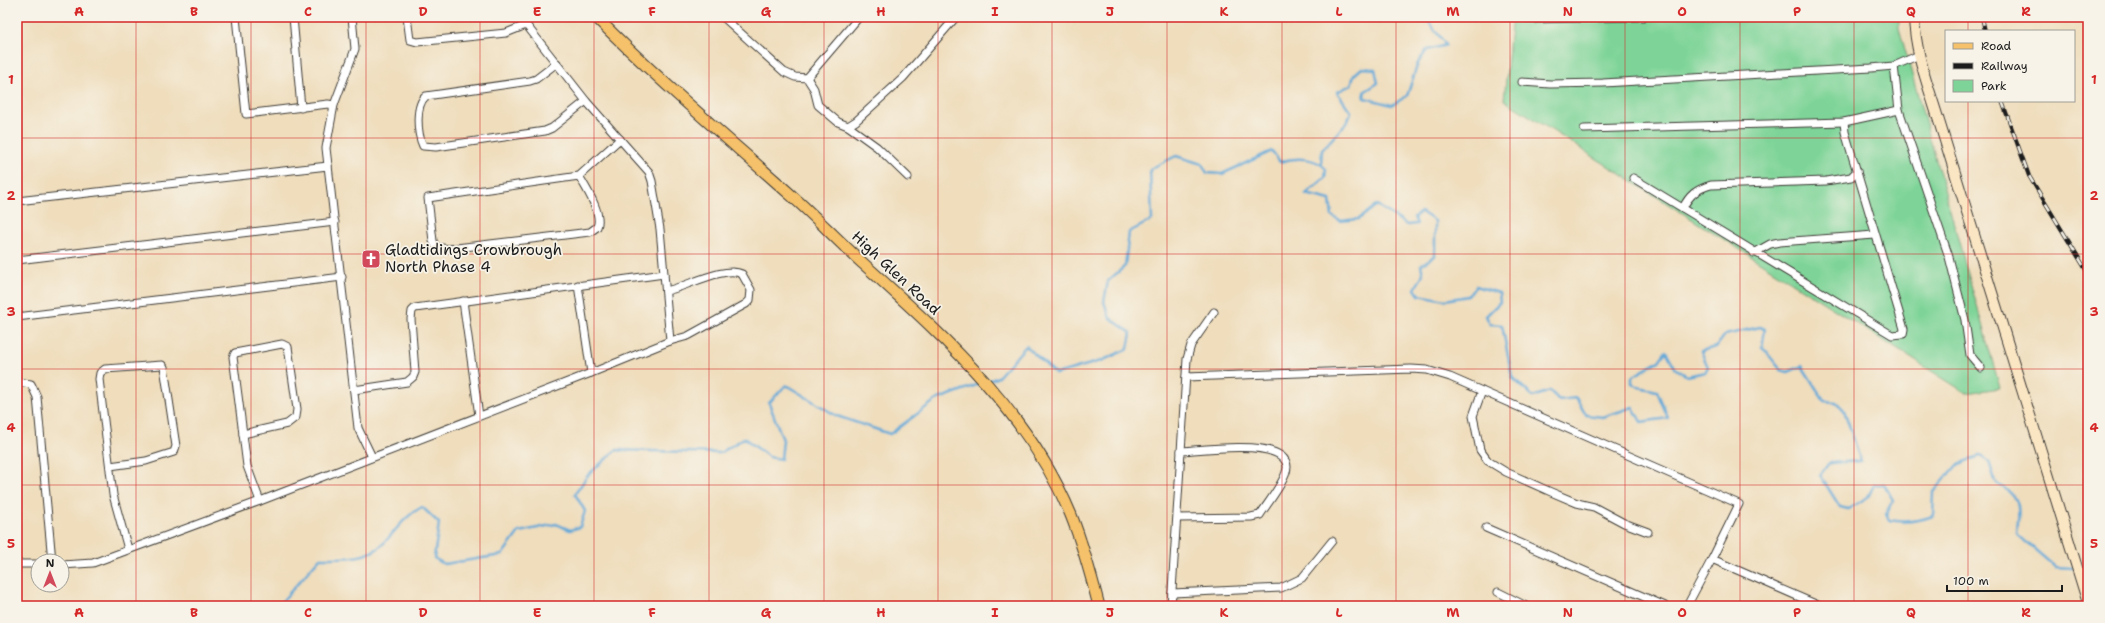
<svg xmlns="http://www.w3.org/2000/svg" width="2105" height="623" font-family="'Shantell Sans',sans-serif">
<style>
.green{fill:#7ed498;stroke:#4d785a}
.lines{fill:none;stroke-linecap:round;stroke-linejoin:round}
.stream{stroke:#61a8d8;stroke-width:2.5}
.street-casing{stroke:#3c3934;stroke-width:9}
.secondary-casing{stroke:#3c3934;stroke-width:12}
.primary-casing{stroke:#3c3934;stroke-width:13}
.street{stroke:#fff;stroke-width:7}
.secondary{stroke:#fbe6c4;stroke-width:10}
.primary{stroke:#f5c16b;stroke-width:11}
.rail-casing{stroke:#1c1c1c;stroke-width:4}
.rail{stroke:#f7f3e8;stroke-width:2.5;stroke-dasharray:8;stroke-linecap:butt}
.grid{fill:none;stroke:#d62828;stroke-width:1;stroke-opacity:0.55}
.labels{text-anchor:middle;stroke-width:3.5;stroke-linejoin:round;paint-order:stroke}
.poi-label{font-size:15px;fill:#1c1c1c;stroke:#f7f3e8;text-anchor:start}
.street-label{font-size:15px;fill:#1c1c1c;stroke:#f7f3e8}
.neatline{fill:none;stroke:#d62828;stroke-width:1.5}
.grid-label{font-size:13px;text-anchor:middle;font-weight:bold;fill:#d62828}
</style>
<rect width="100%" height="100%" fill="#f7f3e8"/>
<filter id="ink" filterUnits="userSpaceOnUse"><feTurbulence type="fractalNoise" baseFrequency=".025" numOctaves="2"/><feDisplacementMap in="SourceGraphic" scale="8" xChannelSelector="R" yChannelSelector="G"/><feConvolveMatrix kernelMatrix="1 2 1 2 8 2 1 2 1" color-interpolation-filters="sRGB"/></filter>
<filter id="wash" filterUnits="userSpaceOnUse"><feTurbulence type="fractalNoise" baseFrequency=".012" numOctaves="4" result="noise"/><feDisplacementMap in="SourceGraphic" scale="16" xChannelSelector="R" yChannelSelector="G"/><feGaussianBlur stdDeviation="0.9" result="paint"/><feColorMatrix in="noise" values="0 0 0 0 0 0 0 0 0 0 0 0 0 0 0 0 0 1.4 0 .05"/><feComposite in="paint" operator="in"/></filter>
<g filter="url(#wash)">
<rect width="100%" height="100%" fill="#efddbc"/>
<path class="green" d="M1512,17h387v11l101,360 -34,5 -462,-293z"/>
<g class="lines">
<g class="stream">
<path d="M1321,163l1,-13 26,-29 3,-9 -14,-20 14,-7 3,-10 8,-7 13,1 3,14 -14,9 1,6 27,7 15,-9 11,-33 9,-13 19,-5 -21,-28"/>
<path d="M989,381l9,-4 28,-31 30,28 45,-13 27,-12 3,-16 -21,-15 -6,-16 4,-21 17,-15 4,-34 23,-12 -2,-51 26,-13 26,8 5,9 15,1 50,-23 8,11c15,-5 36,-5 46,7l-1,9 -19,16 24,6 2,16 8,5 19,-2 18,-14 30,20 10,-1 -3,-7 7,-5 14,9v35l-14,9 2,9 -8,15 4,6 26,5 23,-4 8,-10 23,7 1,9 -14,14 4,8 12,1 10,52 21,20 17,-6 9,9 17,-2 10,17 17,2 30,-10 8,15 27,-4 -11,-27 -18,-4 -7,-4v-6l27,-16 7,-10 10,18 11,7 18,-4 3,-5 -7,-16 15,-4 9,-12 35,-8 5,2 -3,18 19,23 7,2 14,-6 22,35 12,1 8,8 17,51 -32,2 -9,12 20,32 8,2 20,-12 6,-12 10,-1 9,16 -7,13 3,7c15,3 30,1 44,-4l1,-24 24,-28 22,-8 9,6 7,21c27,15 23,23 21,51l38,33 19,1"/>
<path d="M278,606l42,-48c21,0 46,2 62,-13 14,-14 22,-29 40,-38l17,16 -5,35 10,6 58,-9 17,-23 37,-8 14,6 10,-3 5,-16 -10,-17 13,-19 28,-25 104,3 24,-15 25,19 12,2 2,-19 -14,-37 17,-18 51,31 53,18 46,-34 46,-17"/>
</g>
</g>
</g>
<g filter="url(#ink)">
<g class="lines">
<defs>
<g id="street">
<path d="M236,17l10,97 82,-10 6,1"/>
<path d="M293,17l8,91"/>
<path d="M352,17l3,32 -21,56 -8,43 32,280 14,29"/>
<path d="M407,17l3,23 7,2 89,-9 20,-8"/>
<path d="M723,17l61,55 11,5 12,1 7,11 4,16 20,17 10,4 8,-5 47,-43 53,-61"/>
<path d="M1529,19l114,-2"/>
<path d="M557,63l-21,16 -6,2 -104,15c-11,9 -9,37 -3,50l13,1 109,-16 7,-3 34,-27"/>
<path d="M1894,66l5,44 50,147 16,63 5,35 11,13"/>
<path d="M807,78l52,-61"/>
<path d="M1522,82l28,2 53,-1 268,-15 23,-2 25,-11"/>
<path d="M848,126l29,21 31,30"/>
<path d="M1584,129l260,-7 55,-12"/>
<path d="M579,176c7,12 24,38 18,51l-7,5 -142,17 -12,-2 -3,-6 -5,-43 151,-22 41,-37"/>
<path d="M1633,178l259,157 11,-1 1,-5 -59,-197 -1,-10"/>
<path d="M17,201l311,-35"/>
<path d="M1683,208c6,-13 14,-19 28,-23l115,-4 25,-4 6,-6"/>
<path d="M1754,253l16,-9 9,-2 96,-7"/>
<path d="M17,260l318,-38"/>
<path d="M578,285l13,88"/>
<path d="M666,291c20,-4 59,-26 76,-17l9,16 -1,10 -4,4 -58,32 -18,5"/>
<path d="M463,301l16,115"/>
<path d="M17,317l325,-40"/>
<path d="M282,344l6,3 9,62 -1,8 -9,7 -44,10 -10,-77 2,-4z"/>
<path d="M1186,377l225,-8 16,1 23,7 289,127 -27,55"/>
<path d="M17,382l14,2 6,13 15,164"/>
<path d="M354,390l53,-8 6,-5 2,-5 -4,-53 1,-8 3,-3 249,-34"/>
<path d="M1482,391l-9,25 7,34 8,11 18,11 45,20 26,11 17,4 30,16 24,9"/>
<path d="M243,434l4,32 13,35"/>
<path d="M110,466l36,-5 28,-9 2,-6 -12,-79 -2,-2 -57,4 -5,4 -1,6 14,116 15,54"/>
<path d="M1178,518l73,-1 9,-2c7,-11 27,-36 27,-48 -1,-30 -86,-17 -106,-16"/>
<path d="M1486,528l179,78"/>
<path d="M17,564h21"/>
<path d="M62,565l31,-2 167,-62 331,-128 79,-32 -10,-112 -8,-48 -3,-9 -63,-71 -66,-84"/>
<path d="M1498,592l28,14"/>
<path d="M1172,593l109,-5 21,-10 30,-37"/>
<path d="M1171,606l16,-247 4,-14 23,-33"/>
<path d="M1687,606l25,-47 108,47"/>
</g>
<path id="secondary" d="M1914,17c1,35 14,68 24,101l150,485"/>
<path id="primary" d="M596,17c62,63 130,120 196,179 26,23 49,48 75,71 79,72 162,146 204,248 12,30 20,60 28,91"/>
</defs>
<use href="#street" class="street-casing"/>
<use href="#secondary" class="secondary-casing"/>
<use href="#primary" class="primary-casing"/>
<use href="#street" class="street"/>
<use href="#secondary" class="secondary"/>
<use href="#primary" class="primary"/>
<defs>
<g id="rail">
<path d="M1982,17l3,14"/>
<path d="M2002,101l27,75 59,97"/>
</g>
</defs>
<use href="#rail" class="rail-casing"/>
<use href="#rail" class="rail"/>
</g>
</g>
<path class="grid" d="M136,17v589M251,17v589M366,17v589M480,17v589M594,17v589M709,17v589M824,17v589M938,17v589M1052,17v589M1167,17v589M1282,17v589M1396,17v589M1510,17v589M1625,17v589M1740,17v589M1854,17v589M1968,17v14M1968,101v505M17,138h2071M17,254h2071M17,369h2071M17,485h2071"/>
<defs>
<symbol id="church-square" viewBox="-11 -11 22 22"><rect x="-9" y="-9" width="18" height="18" rx="4" fill="#d1495b" stroke="#f7f3e8"/><path d="M-1.2-6h2.4v3.5h3.3v2.4h-3.3V6h-2.4V-.1h-3.3v-2.4h3.3Z" fill="#fff"/></symbol>
</defs>
<g fill-rule="evenodd">
<use href="#church-square" x="360" y="248" width="22" height="22"/>
</g>
<g class="labels">
<g class="poi-label">
<text x="385" y="255">Gladtidings Crowbrough<tspan x="385" dy="17">North Phase 4</tspan></text>
</g>
<g class="street-label">
<text transform="translate(896 273) rotate(43)" y="5">High Glen Road</text>
</g>
</g>
<rect width="2105" height="623" fill="none" stroke="#f7f3e8" stroke-width="44"/>
<rect x="1945" y="30" width="130" height="72" fill="#f7f3e8" stroke="#9f9d96"/>
<rect x="1953" y="43" width="20" height="6" fill="#f5c16b" stroke="#9f9d96"/>
<text x="1981" y="50" font-size="12" fill="#1c1c1c">Road</text>
<rect x="1953" y="63" width="20" height="6" fill="#1c1c1c" stroke="#9f9d96"/>
<text x="1981" y="70" font-size="12" fill="#1c1c1c">Railway</text>
<rect x="1953" y="80" width="20" height="12" fill="#7ed498" stroke="#9f9d96"/>
<text x="1981" y="90" font-size="12" fill="#1c1c1c">Park</text>
<g transform="translate(50 573)"><circle r="19" fill="#f7f3e8" stroke="#9f9d96"/>
<path d="M0-3L7 15L0 10L-7 15Z" fill="#d1495b"/>
<text y="-6" font-size="11" font-weight="bold" text-anchor="middle" fill="#1c1c1c">N</text>
</g>
<path d="M1947 585v6h115v-6" fill="none" stroke="#1c1c1c" stroke-width="2"/>
<text x="1953" y="585" font-size="12" fill="#1c1c1c" stroke="#f7f3e8" stroke-width="3" paint-order="stroke">100 m</text>
<rect x="22" y="22" width="2061" height="579" class="neatline"/>
<g class="grid-label">
<text x="79" y="16">A</text>
<text x="194" y="16">B</text>
<text x="308" y="16">C</text>
<text x="423" y="16">D</text>
<text x="537" y="16">E</text>
<text x="652" y="16">F</text>
<text x="766" y="16">G</text>
<text x="881" y="16">H</text>
<text x="995" y="16">I</text>
<text x="1110" y="16">J</text>
<text x="1224" y="16">K</text>
<text x="1339" y="16">L</text>
<text x="1453" y="16">M</text>
<text x="1568" y="16">N</text>
<text x="1682" y="16">O</text>
<text x="1797" y="16">P</text>
<text x="1911" y="16">Q</text>
<text x="2026" y="16">R</text>
<text x="11" y="84">1</text>
<text x="2094" y="84">1</text>
<text x="11" y="200">2</text>
<text x="2094" y="200">2</text>
<text x="11" y="316">3</text>
<text x="2094" y="316">3</text>
<text x="11" y="432">4</text>
<text x="2094" y="432">4</text>
<text x="11" y="548">5</text>
<text x="2094" y="548">5</text>
<text x="79" y="617">A</text>
<text x="194" y="617">B</text>
<text x="308" y="617">C</text>
<text x="423" y="617">D</text>
<text x="537" y="617">E</text>
<text x="652" y="617">F</text>
<text x="766" y="617">G</text>
<text x="881" y="617">H</text>
<text x="995" y="617">I</text>
<text x="1110" y="617">J</text>
<text x="1224" y="617">K</text>
<text x="1339" y="617">L</text>
<text x="1453" y="617">M</text>
<text x="1568" y="617">N</text>
<text x="1682" y="617">O</text>
<text x="1797" y="617">P</text>
<text x="1911" y="617">Q</text>
<text x="2026" y="617">R</text>
</g>
</svg>
